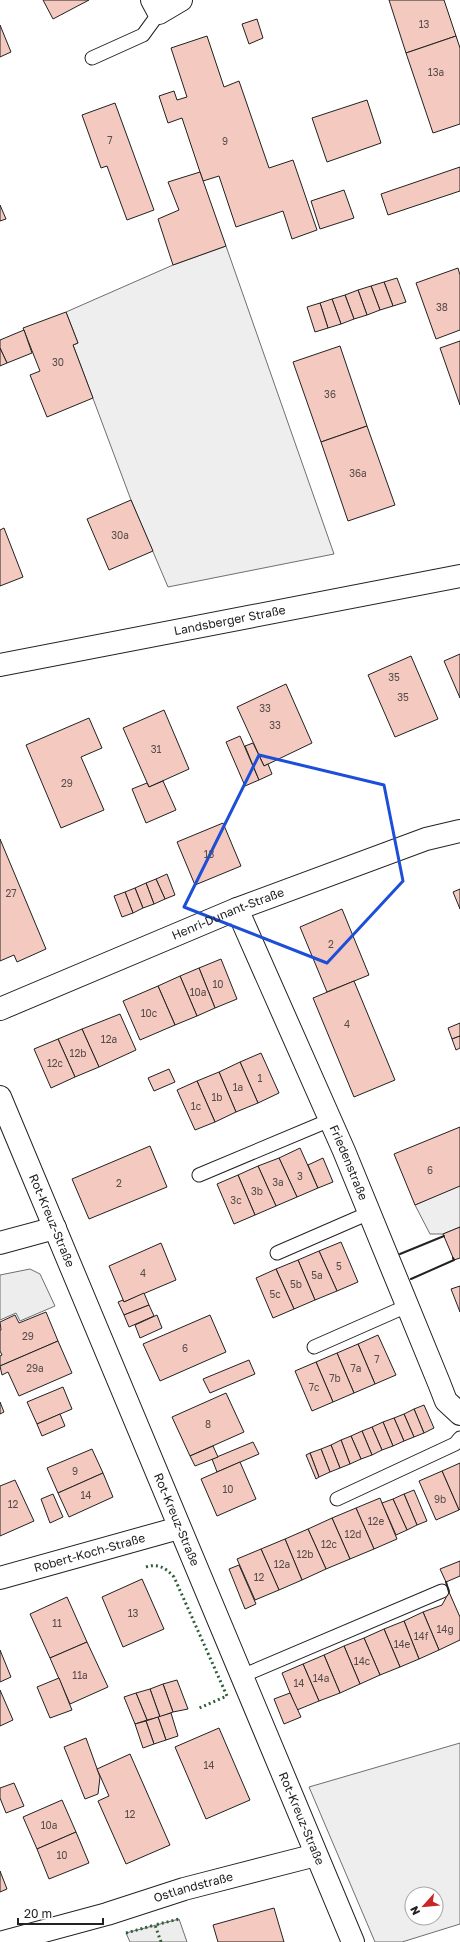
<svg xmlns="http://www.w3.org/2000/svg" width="460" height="1942" font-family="'Golos Text',sans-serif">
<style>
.green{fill:#eee;stroke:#6f6f6f;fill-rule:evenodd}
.parking{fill:#ededed;stroke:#6f6f6f}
.building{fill:#f3c9c0;stroke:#222}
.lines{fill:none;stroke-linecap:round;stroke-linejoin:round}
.service-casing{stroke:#222;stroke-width:15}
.minor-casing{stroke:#222;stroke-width:24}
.secondary-casing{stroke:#222;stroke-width:24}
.service{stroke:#fff;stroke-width:13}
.minor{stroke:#fff;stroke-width:22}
.secondary{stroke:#fff;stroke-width:22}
.hedge{stroke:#2f5e38;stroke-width:3;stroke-dasharray:2 3;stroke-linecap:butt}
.wall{stroke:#222;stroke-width:2}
.marked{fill:none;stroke:#1d4ed8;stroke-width:3;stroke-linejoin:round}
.labels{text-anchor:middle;stroke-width:3;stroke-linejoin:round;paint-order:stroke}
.number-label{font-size:10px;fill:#564c4a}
.street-label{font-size:12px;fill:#222;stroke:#fff}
</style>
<rect width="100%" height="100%" fill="#fff"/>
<g class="green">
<path d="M226,246l108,308 -166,33 -37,-87 -58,-155 5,-2 -12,-31 107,-47z"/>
<path d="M460,1185v42l-17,7h-13l-15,-29z"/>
<path d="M460,1743v181l-58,18h-27l-66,-155zM412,1894h24v24h-24z"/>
</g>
<g class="parking">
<path d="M30,1269l10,5 15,32 -35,15 -4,-8 -16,7v-45z"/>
<path d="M179,1919l8,23h-57l-4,-9z"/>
</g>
<g class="building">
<path d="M43,0h46l-36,19z"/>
<path d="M389,0h55l12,36 -50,17z"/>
<path d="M257,19l6,19 -14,6 -7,-20z"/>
<path d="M0,25l11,27 -11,5z"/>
<path d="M207,36l17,51 15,-6 30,87 24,-8 24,70 -25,9 -9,-28 -47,16 -17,-51 -16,5 -21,-63 -14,5 -9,-27 15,-5 3,9 10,-3 -16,-49z"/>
<path d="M456,36l4,12v76l-27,9 -27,-80z"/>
<path d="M367,100l14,43 -54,19 -15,-44z"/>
<path d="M115,103l39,107 -27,10 -20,-54 -6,2 -19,-53z"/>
<path d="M460,167v24l-72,24 -7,-21z"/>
<path d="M200,172l26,74 -53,19 -15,-46 21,-9 -11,-28z"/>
<path d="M344,190l10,28 -34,11 -9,-28z"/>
<path d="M0,205l6,14 -6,2z"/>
<path d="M458,268l2,7v55l-24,9 -20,-56z"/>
<path d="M397,278l9,24 -13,4 -9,-24z"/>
<path d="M384,282l9,24 -13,4 -9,-24z"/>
<path d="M371,286l9,24 -13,5 -9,-25z"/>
<path d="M358,290l9,25 -13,4 -9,-24z"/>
<path d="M345,295l9,24 -13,5 -9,-25z"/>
<path d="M332,299l9,25 -13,4 -8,-25z"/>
<path d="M320,303l8,25 -13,4 -8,-25z"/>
<path d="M66,312l12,31 -5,2 20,53 -46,19 -17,-42 10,-4 -17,-43z"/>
<path d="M24,330l8,23 -25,10 -7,-15v-8z"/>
<path d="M460,341v64l-20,-57z"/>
<path d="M340,346l27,80 -46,16 -28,-80z"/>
<path d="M0,348l7,15 -7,3z"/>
<path d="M367,426l28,79 -47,16 -27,-79z"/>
<path d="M131,500l22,51 -44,19 -22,-51z"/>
<path d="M4,528l19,49 -23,9v-56z"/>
<path d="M460,654v44l-16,-37z"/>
<path d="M411,656l27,63 -43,18 -27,-62z"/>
<path d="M286,684l26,59 -48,23 -27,-59z"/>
<path d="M164,710l25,59 -40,18 -26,-59z"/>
<path d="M89,718l13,30 -21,9 23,53 -43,18 -35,-83z"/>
<path d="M240,736l19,44 -14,6 -19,-44z"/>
<path d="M253,743l11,23 4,-2 4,10 -13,6 -14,-34z"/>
<path d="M163,781l13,29 -30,13 -14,-34 15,-6 2,4z"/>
<path d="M223,823l18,43 -46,19 -18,-43z"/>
<path d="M0,839l46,110 -29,13 -3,-7 -14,6z"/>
<path d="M167,874l8,21 -10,4 -9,-20z"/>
<path d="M156,879l9,20 -11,5 -8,-21z"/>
<path d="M146,883l8,21 -11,4 -8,-20z"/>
<path d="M135,888l8,20 -10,5 -8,-21z"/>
<path d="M460,889v20l-7,-17z"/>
<path d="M125,892l8,21 -11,4 -8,-21z"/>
<path d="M342,909l27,66 -42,17 -27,-65z"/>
<path d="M221,959l16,40 -22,9 -16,-40z"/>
<path d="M199,968l16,40 -18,8 -17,-40z"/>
<path d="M180,976l17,40 -22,9 -17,-39z"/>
<path d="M354,981l41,99 -41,17 -41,-99z"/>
<path d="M158,986l17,39 -35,15 -17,-39z"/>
<path d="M120,1014l16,36 -37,17 -17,-38z"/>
<path d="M460,1023v13l-8,3 -4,-11z"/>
<path d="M82,1029l17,38 -24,10 -17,-38z"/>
<path d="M460,1036v12l-4,2 -4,-11z"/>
<path d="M58,1039l17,38 -24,11 -17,-39z"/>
<path d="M261,1053l18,40 -21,10 -18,-41z"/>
<path d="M240,1062l18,41 -22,9 -17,-40z"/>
<path d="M169,1069l6,13 -21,9 -6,-13z"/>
<path d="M219,1072l17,40 -21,10 -18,-41z"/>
<path d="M197,1081l18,41 -20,8 -18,-40z"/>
<path d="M460,1127v59l-45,19 -21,-51z"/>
<path d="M150,1146l17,41 -78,32 -17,-40z"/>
<path d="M300,1148l18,40 -21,9 -18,-39z"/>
<path d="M279,1158l18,39 -21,9 -18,-40z"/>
<path d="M323,1158l10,24 -15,6 -10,-23z"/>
<path d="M258,1166l18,40 -21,9 -17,-40z"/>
<path d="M238,1175l17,40 -21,9 -17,-40z"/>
<path d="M460,1227v31l-6,2 -11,-26z"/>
<path d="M341,1242l17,40 -21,9 -18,-40z"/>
<path d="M161,1243l15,37 -52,22 -15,-36z"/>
<path d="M319,1251l18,40 -22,9 -17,-40z"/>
<path d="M298,1260l17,40 -21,9 -18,-40z"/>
<path d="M276,1269l18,40 -21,9 -17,-40z"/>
<path d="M460,1286v26l-9,-23z"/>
<path d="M144,1293l5,12 -25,10 -6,-13 5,-2 1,2z"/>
<path d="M149,1305l5,11 -25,11 -5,-12z"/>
<path d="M46,1312l12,29 -58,25v-10l2,-1 -2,-4v-21h1l-1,-8 15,-7 4,8z"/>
<path d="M157,1315l5,13 -22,10 -5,-13z"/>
<path d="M210,1315l16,37 -66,29 -17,-37z"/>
<path d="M378,1335l18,40 -21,9 -17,-40z"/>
<path d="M58,1341l14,32 -53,23 -11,-24 -6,3 -2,-9z"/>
<path d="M358,1344l17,40 -21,9 -17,-40z"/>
<path d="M337,1353l17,40 -21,9 -17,-40z"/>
<path d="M249,1360l6,14 -45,19 -7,-14z"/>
<path d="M316,1362l17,40 -21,9 -17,-40z"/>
<path d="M63,1387l9,22 -35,15 -10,-22z"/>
<path d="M226,1393l18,39 -54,24 -18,-39z"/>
<path d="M0,1402l4,10 -4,2z"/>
<path d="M424,1405l10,23 -10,5 -10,-24z"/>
<path d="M414,1409l10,24 -10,4 -10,-23z"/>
<path d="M60,1414l5,12 -23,10 -5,-12z"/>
<path d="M404,1414l10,23 -10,4 -10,-23z"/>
<path d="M394,1418l10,23 -11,5 -10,-24z"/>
<path d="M383,1422l10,24 -11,4 -10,-23z"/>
<path d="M372,1427l10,23 -10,5 -10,-24z"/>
<path d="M362,1431l10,24 -11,4 -10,-23z"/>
<path d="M351,1436l10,23 -11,5 -9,-24z"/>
<path d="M341,1440l9,24 -10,4 -9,-23z"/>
<path d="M253,1442l6,12 -42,18 -5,-13z"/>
<path d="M331,1445l9,23 -10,4 -9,-23z"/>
<path d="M213,1446l5,11 -23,9 -5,-10z"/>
<path d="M92,1449l11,24 -45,20 -11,-25z"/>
<path d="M321,1449l9,23 -11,5 -9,-24z"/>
<path d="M310,1453l9,24 -3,2 -10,-24z"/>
<path d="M240,1462l16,37 -39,17 -16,-37z"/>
<path d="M460,1463v46l-1,1 -17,-39z"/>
<path d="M442,1471l17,39 -23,10 -17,-39z"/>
<path d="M103,1473l10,24 -44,20 -11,-24z"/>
<path d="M15,1480l19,41 -34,15v-50z"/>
<path d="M414,1490l13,31 -10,4 -13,-31z"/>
<path d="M53,1494l10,23 -13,6 -9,-24z"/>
<path d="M404,1494l13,31 -10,5 -14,-31z"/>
<path d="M380,1498l17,41 -23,10 -18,-41z"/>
<path d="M393,1499l14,31 -11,5 -14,-32z"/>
<path d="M356,1508l18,41 -24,10 -18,-41z"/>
<path d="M332,1518l18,41 -24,10 -18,-40z"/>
<path d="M308,1529l18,40 -24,11 -17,-41z"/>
<path d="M285,1539l17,41 -23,10 -18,-41z"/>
<path d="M261,1549l18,41 -24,10 -18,-41z"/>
<path d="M460,1561v15l-14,6 -6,-13z"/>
<path d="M239,1565l17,39 -11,5 -16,-40z"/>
<path d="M142,1579l22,50 -41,18 -21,-50z"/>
<path d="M449,1592l11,25v23l-21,10 -16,-38 19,-7z"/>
<path d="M67,1597l20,45 -37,16 -20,-44z"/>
<path d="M423,1612l16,38 -20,9 -15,-38z"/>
<path d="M404,1621l15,38 -19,8 -16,-38z"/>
<path d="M384,1629l16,38 -20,8 -16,-37z"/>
<path d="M364,1638l16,37 -20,9 -16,-38z"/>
<path d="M87,1642l21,45 -38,17 -20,-46z"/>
<path d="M344,1646l16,38 -20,9 -16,-38z"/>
<path d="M0,1650l11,27 -11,5z"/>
<path d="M324,1655l16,38 -21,8 -16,-37z"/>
<path d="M303,1664l16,37 -22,9 -15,-37z"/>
<path d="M59,1678l13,32 -22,8 -13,-31z"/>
<path d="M177,1680l11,29 -15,3 -10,-28z"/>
<path d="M163,1684l10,28 -13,5 -10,-28z"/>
<path d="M150,1689l10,28 -13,3 -11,-27z"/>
<path d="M0,1690l13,30 -13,6z"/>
<path d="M136,1693l11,27 -12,4 -11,-27z"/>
<path d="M290,1693l11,24 -17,7 -10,-25z"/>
<path d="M171,1713l7,23 -12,4 -8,-23z"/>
<path d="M158,1717l8,23 -12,4 -8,-23z"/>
<path d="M146,1721l8,23 -11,4 -8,-24z"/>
<path d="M219,1728l31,72 -44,19 -31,-72z"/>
<path d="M86,1738l14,39 -2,17 -13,5 -21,-52z"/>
<path d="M130,1754l40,91 -44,19 -28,-63 11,-5 -12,-27z"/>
<path d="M14,1783l10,23 -18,7 -6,-15v-10z"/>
<path d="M62,1800l14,32 -39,17 -14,-32z"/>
<path d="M76,1832l13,31 -40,16 -12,-30z"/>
<path d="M0,1871l7,18 -7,3z"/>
<path d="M274,1908l10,34h-66l-5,-17z"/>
</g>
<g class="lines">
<defs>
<g id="service">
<path d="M92,58l51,-23 16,-22"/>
<path d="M199,1175l131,-55"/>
<path d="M277,1253l92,-40"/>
<path d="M314,1347l93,-41"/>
<path d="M337,1499l118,-55 5,-6"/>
<path d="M242,1676l200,-85"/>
</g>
<g id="minor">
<path d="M152,0l7,13 22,-13"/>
<path id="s1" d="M237,909l107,242 95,232 7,18 14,13"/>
<path id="s2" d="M0,1009l237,-100 189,-70 34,-8"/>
<path id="s3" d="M0,1097l353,845"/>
<path d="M0,1243l55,-15"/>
<path id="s4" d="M0,1578l179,-50"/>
<path id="s5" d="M3,1942l104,-28 77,-25 132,-34"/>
</g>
<g id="secondary">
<path id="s6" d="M0,665l460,-89"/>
</g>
</defs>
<use href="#service" class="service-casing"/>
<use href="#minor" class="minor-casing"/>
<use href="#secondary" class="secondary-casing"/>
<use href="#service" class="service"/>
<use href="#minor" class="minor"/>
<use href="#secondary" class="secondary"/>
<g class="hedge">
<path d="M146,1567c12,-4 20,1 28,10l53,119 -30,13"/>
<path d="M126,1933l29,-8"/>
<path d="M161,1942l-6,-17 24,-6"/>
</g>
<g class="wall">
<path d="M400,1254l44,-18"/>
<path d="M411,1279l43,-19 -1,-2"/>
<path d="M446,1582l3,10"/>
</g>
</g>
<path class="marked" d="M259,755l125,30 19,96 -76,82 -143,-56z"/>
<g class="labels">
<g class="number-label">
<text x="424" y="28">13</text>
<text x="436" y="76">13a</text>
<text x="110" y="144">7</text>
<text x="225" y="145">9</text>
<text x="442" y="311">38</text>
<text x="58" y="366">30</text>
<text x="330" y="398">36</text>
<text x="358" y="477">36a</text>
<text x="120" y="539">30a</text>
<text x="394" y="681">35</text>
<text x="403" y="701">35</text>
<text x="265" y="712">33</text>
<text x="275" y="729">33</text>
<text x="156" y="753">31</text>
<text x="67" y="787">29</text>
<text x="209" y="858">13</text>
<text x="11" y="897">27</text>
<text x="331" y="948">2</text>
<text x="218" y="988">10</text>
<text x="198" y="996">10a</text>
<text x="149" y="1017">10c</text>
<text x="347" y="1028">4</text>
<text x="109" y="1043">12a</text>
<text x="78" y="1057">12b</text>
<text x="55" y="1067">12c</text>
<text x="260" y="1082">1</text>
<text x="238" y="1091">1a</text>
<text x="217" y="1101">1b</text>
<text x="196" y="1110">1c</text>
<text x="430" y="1174">6</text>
<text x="300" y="1180">3</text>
<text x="278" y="1186">3a</text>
<text x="119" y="1187">2</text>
<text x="257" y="1195">3b</text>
<text x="236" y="1204">3c</text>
<text x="339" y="1270">5</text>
<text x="143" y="1277">4</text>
<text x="317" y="1279">5a</text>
<text x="296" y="1288">5b</text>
<text x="275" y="1298">5c</text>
<text x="28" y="1340">29</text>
<text x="185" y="1352">6</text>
<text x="377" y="1363">7</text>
<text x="35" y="1372">29a</text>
<text x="356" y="1372">7a</text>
<text x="335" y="1382">7b</text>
<text x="314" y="1391">7c</text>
<text x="208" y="1428">8</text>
<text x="75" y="1475">9</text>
<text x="228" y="1493">10</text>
<text x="86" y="1499">14</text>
<text x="440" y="1503">9b</text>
<text x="13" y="1508">12</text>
<text x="376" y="1525">12e</text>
<text x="353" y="1538">12d</text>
<text x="329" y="1548">12c</text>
<text x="305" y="1558">12b</text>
<text x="282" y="1568">12a</text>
<text x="259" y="1581">12</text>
<text x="133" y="1617">13</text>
<text x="57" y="1627">11</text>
<text x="445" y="1633">14g</text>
<text x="421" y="1640">14f</text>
<text x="402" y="1648">14e</text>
<text x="362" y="1665">14c</text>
<text x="80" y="1679">11a</text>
<text x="321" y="1682">14a</text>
<text x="299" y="1687">14</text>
<text x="209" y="1769">14</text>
<text x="130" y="1818">12</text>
<text x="49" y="1829">10a</text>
<text x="62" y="1859">10</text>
</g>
<g class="street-label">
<text dy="4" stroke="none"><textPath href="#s6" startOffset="234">Landsberger Straße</textPath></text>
<text dy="4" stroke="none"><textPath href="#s2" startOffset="247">Henri-Dunant-Straße</textPath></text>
<text dy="4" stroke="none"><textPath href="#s1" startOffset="277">Friedenstraße</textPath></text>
<text dy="4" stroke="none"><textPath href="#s3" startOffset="134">Rot-Kreuz-Straße</textPath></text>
<text dy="4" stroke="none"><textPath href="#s3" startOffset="458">Rot-Kreuz-Straße</textPath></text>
<text dy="4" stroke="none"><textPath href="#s4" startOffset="93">Robert-Koch-Straße</textPath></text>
<text dy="4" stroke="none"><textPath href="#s3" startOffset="782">Rot-Kreuz-Straße</textPath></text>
<text dy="4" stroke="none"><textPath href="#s5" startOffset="198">Ostlandstraße</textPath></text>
</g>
</g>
<g transform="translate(424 1906) rotate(243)"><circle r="19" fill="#ffffff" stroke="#a7a7a7"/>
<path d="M0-3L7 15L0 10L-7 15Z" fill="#c62828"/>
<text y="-6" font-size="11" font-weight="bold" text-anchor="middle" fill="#222222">N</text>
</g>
<path d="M18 1918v6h85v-6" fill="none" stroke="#222222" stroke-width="2"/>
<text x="24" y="1918" font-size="12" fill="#222222" stroke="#ffffff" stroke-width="3" paint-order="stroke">20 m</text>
</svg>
